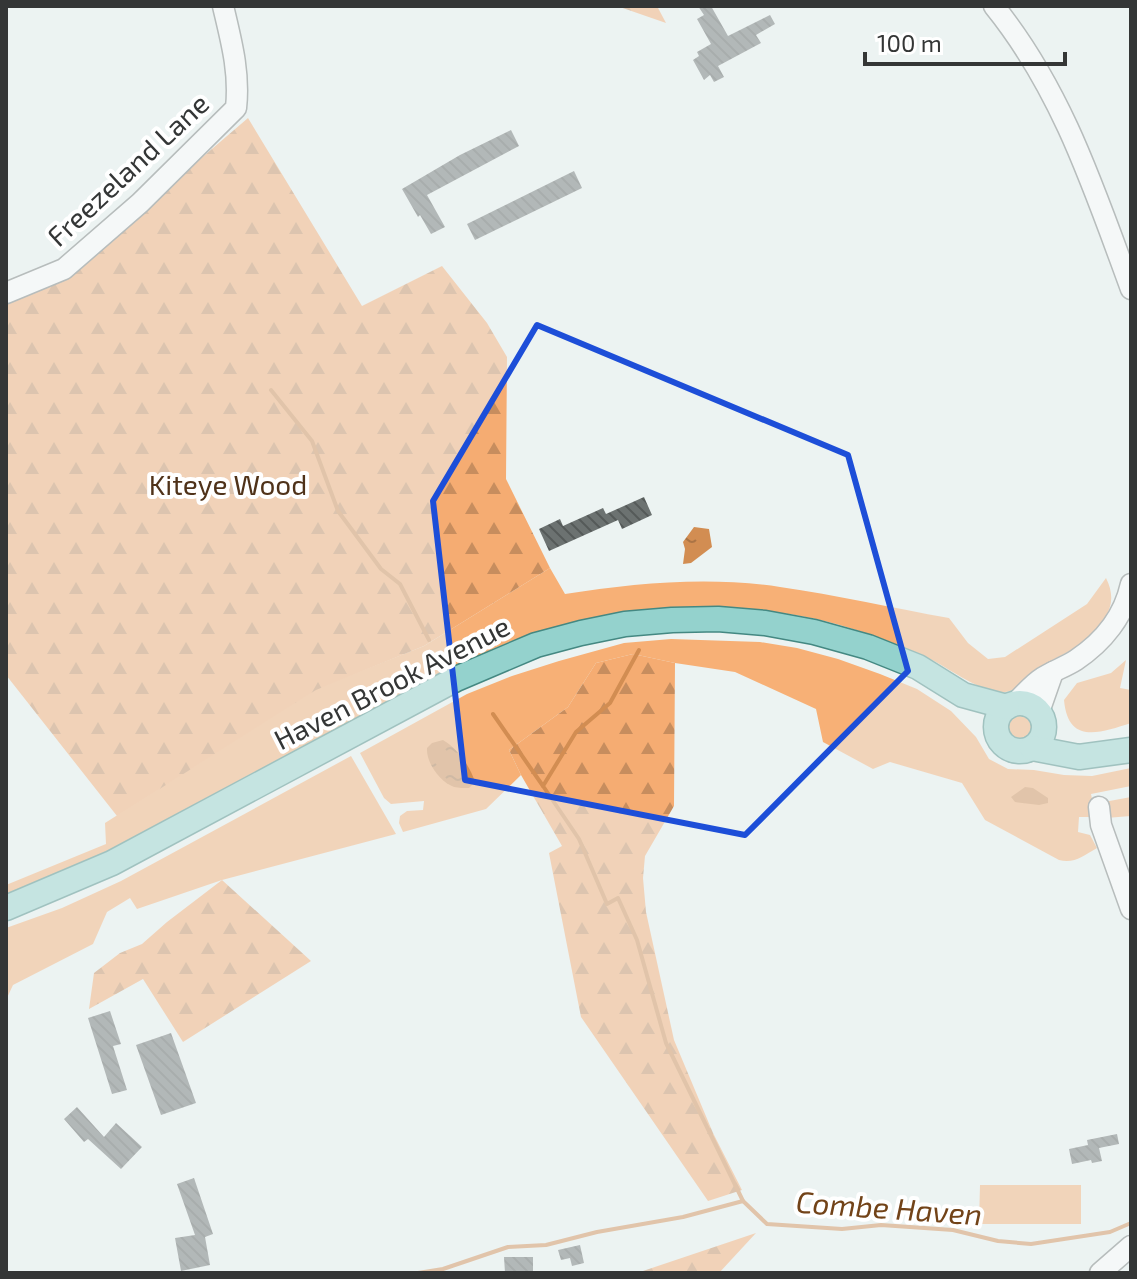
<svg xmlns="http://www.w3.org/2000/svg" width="1137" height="1279" font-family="'Exo 2',sans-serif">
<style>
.green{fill:#f7b076}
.forest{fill:url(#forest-firs)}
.water{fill:url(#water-ripples)}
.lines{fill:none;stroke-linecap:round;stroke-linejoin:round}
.stream{stroke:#d28d52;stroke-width:4}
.building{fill:url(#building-back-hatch)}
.minor-casing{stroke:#767c7b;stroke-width:23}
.major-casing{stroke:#448882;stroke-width:27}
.minor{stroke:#fff;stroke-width:20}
.major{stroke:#94d2cd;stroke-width:24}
.marked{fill:none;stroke:#1d4ed8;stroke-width:6;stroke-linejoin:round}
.labels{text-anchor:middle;stroke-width:8;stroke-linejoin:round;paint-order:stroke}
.street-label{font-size:28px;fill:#343636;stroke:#fff}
.park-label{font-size:28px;fill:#4f3219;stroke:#fff}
.water-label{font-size:30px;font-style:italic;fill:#724318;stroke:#fff}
</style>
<defs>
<pattern id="forest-firs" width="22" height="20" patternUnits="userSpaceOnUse" patternTransform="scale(2)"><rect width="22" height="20" fill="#f5ac72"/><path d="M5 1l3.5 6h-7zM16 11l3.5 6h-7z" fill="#c78d5e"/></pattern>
<pattern id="water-ripples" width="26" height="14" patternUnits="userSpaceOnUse" patternTransform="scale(2)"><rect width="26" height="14" fill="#d28d52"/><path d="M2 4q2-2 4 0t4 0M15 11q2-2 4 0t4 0" fill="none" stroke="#ab7445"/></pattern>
<pattern id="building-back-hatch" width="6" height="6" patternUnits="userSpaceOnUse" patternTransform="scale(2)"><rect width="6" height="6" fill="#6c7271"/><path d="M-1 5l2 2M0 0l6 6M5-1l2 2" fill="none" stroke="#555a59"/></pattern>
</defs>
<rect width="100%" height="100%" fill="#ecf3f2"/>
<g class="green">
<path d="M550,568l15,26c71,-11 143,-18 215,-7 56,8 113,21 169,31l19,25 20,16 17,-2 82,-53 19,-26c12,24 2,40 -16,58 -12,12 -27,18 -41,26 -14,9 -26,28 -44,30 -20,3 -54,-22 -71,-31 -47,-23 -121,-49 -174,-49 -60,1 -122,-3 -181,9 -85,18 -161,65 -236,106 -78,42 -157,82 -236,124l-51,23 -50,20v-9l100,-41 -1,-21 211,-134 108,-43z"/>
<path d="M671,639l89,3 37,6 41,11 42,15 37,15 34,22 25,26 13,22 19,10 26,1 30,5 28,1 39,-8v18l-40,8 3,15 -5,8h-10l-1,15 12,3 7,13c-14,8 -23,16 -38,12l-74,-40 -23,-37 -72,-21 -17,7 -50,-27 -7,-33 -81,-37 -60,-9 -42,-9 -37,9 -28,44 -59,43 12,25 -35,34 -83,23 -4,-9 1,-7 7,-5 16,-1 1,-9 -33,3 -7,-6 -24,-45 107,-59 45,-18 47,-15 65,-18z"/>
<path d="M1126,660l-6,28 11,2v33c-31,10 -63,22 -67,-23l13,-17 34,-10z"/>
<circle cx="1020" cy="726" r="18"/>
<path d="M351,756l45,78 -174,46 -85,29 -7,-11 -23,14 -14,32 -80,41 -7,15v-72l56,-20 59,-27z"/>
<path d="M1131,797v19l-25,2 -2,-16z"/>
<path d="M980,1185h101v39h-102z"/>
</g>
<g class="forest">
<path d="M617,6h40l9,17z"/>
<path d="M248,118l114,188 80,-40 45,57 20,34 -1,122 44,89 -126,78 -108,44 -199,126 -111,-141v-375l137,-92z"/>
<path d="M633,654l42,9 -1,143 -29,50 -2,22 3,34 28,128 39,93 29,57 -34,11 -127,-184 -32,-164 13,-7 -41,-71 -12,-25 59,-43 28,-44z"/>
<path d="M222,880l89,81 -128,81 -40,-63 -54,30 5,-36 26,-20 22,-9 25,-22z"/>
<path d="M756,1233l-37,40h-82z"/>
</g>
<g class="water">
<path d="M694,527l15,2 3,18 -21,16 -8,1 2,-15 -2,-7z"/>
<path d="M443,740c15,9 27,26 32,42l-6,6c-4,0 -11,0 -15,-1 -14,-5 -28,-24 -27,-39l5,-5z"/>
<path d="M1025,787l8,1 15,10v5l-9,2 -24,-3 -4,-5z"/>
</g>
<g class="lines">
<g class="stream">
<path d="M271,390l41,51 26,70 43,58 19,15 29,56"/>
<path d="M639,650l-29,53 -34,29 -33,54 36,53 28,65 11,-6 19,42 29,103 77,158"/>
<path d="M493,714l50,72"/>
<path d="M418,1273l25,-4 65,-22 38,-2 51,-13 86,-15 60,-16 24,23 75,5 39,-4 72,5 45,11 33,3 79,-12 21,-9"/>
</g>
</g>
<g class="building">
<path d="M698,6h13l17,30 42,-21 5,9 -19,11 5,8 -43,23 6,11 -10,5 -4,-7 -6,5 -11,-20 6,-4 -2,-4 14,-8 -14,-25 7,-4z"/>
<path d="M511,130l8,16 -92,49 18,32 -14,7 -11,-19 -2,2 -16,-28 58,-34z"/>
<path d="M574,171l8,17 -107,52 -8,-16z"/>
<path d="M644,497l8,18 -30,14 -4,-9 -69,31 -10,-22 21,-10 3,7 40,-18 3,6z"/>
<path d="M110,1011l11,33 -8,2 14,44 -15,4 -24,-76z"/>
<path d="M171,1033l25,70 -35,12 -25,-70z"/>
<path d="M77,1107l27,30 12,-14 26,24 -21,22 -33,-30 -4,3 -20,-23z"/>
<path d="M1117,1134l2,10 -20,4 3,13 -10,2 -1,-3 -19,4 -3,-15 19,-4 -1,-5z"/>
<path d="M194,1178l19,56 -8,3 5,28 -29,6 -6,-33 20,-3 -18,-51z"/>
<path d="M580,1245l4,18 -12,3 -2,-8 -9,2 -3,-10z"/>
<path d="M504,1257h29v16h-28z"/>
</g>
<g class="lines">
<defs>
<g id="minor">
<path d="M994,6c68,84 100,183 137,283"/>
<path d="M6,293l58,-24 76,-66 96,-95c4,-36 -5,-68 -13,-102"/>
<path d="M1014,704c9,-8 18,-20 28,-26 11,-7 23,-11 34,-18 27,-18 48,-44 55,-76"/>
<path d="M1039,712l14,-40"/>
<path d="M1099,807l2,18 30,84"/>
<path d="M1100,1273l31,-27"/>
</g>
<g id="major">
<circle cx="1020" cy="727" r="24"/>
<path d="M1032,748l47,9 52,-7"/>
<path d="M6,908l106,-45 344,-184 80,-34 45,-12 44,-9 47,-4 46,-1 47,4 49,9 54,15 50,20 45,28 44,12"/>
</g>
</defs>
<use href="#minor" class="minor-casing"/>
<use href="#major" class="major-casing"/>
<use href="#minor" class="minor"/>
<use href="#major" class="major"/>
</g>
<path d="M0 0H1137V1279H0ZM537,325l311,130 60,216 -163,164 -280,-55 -32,-279z" fill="#ecf3f2" fill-opacity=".55" fill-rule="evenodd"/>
<path class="marked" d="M537,325l311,130 60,216 -163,164 -280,-55 -32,-279z"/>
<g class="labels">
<g class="street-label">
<text transform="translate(128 170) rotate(-43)" y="10">Freezeland Lane</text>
<text transform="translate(392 683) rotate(-27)" y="10">Haven Brook Avenue</text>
</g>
<g class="park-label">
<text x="228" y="495">Kiteye Wood</text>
</g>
<g class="water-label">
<text transform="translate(889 1209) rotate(4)" y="10">Combe Haven</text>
</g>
</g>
<rect width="1137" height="1279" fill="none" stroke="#343636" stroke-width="16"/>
<path d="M865 52v12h200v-12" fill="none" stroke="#343636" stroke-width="4"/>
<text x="877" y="52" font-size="24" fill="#343636" stroke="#ffffff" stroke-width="6" paint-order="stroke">100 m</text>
</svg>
